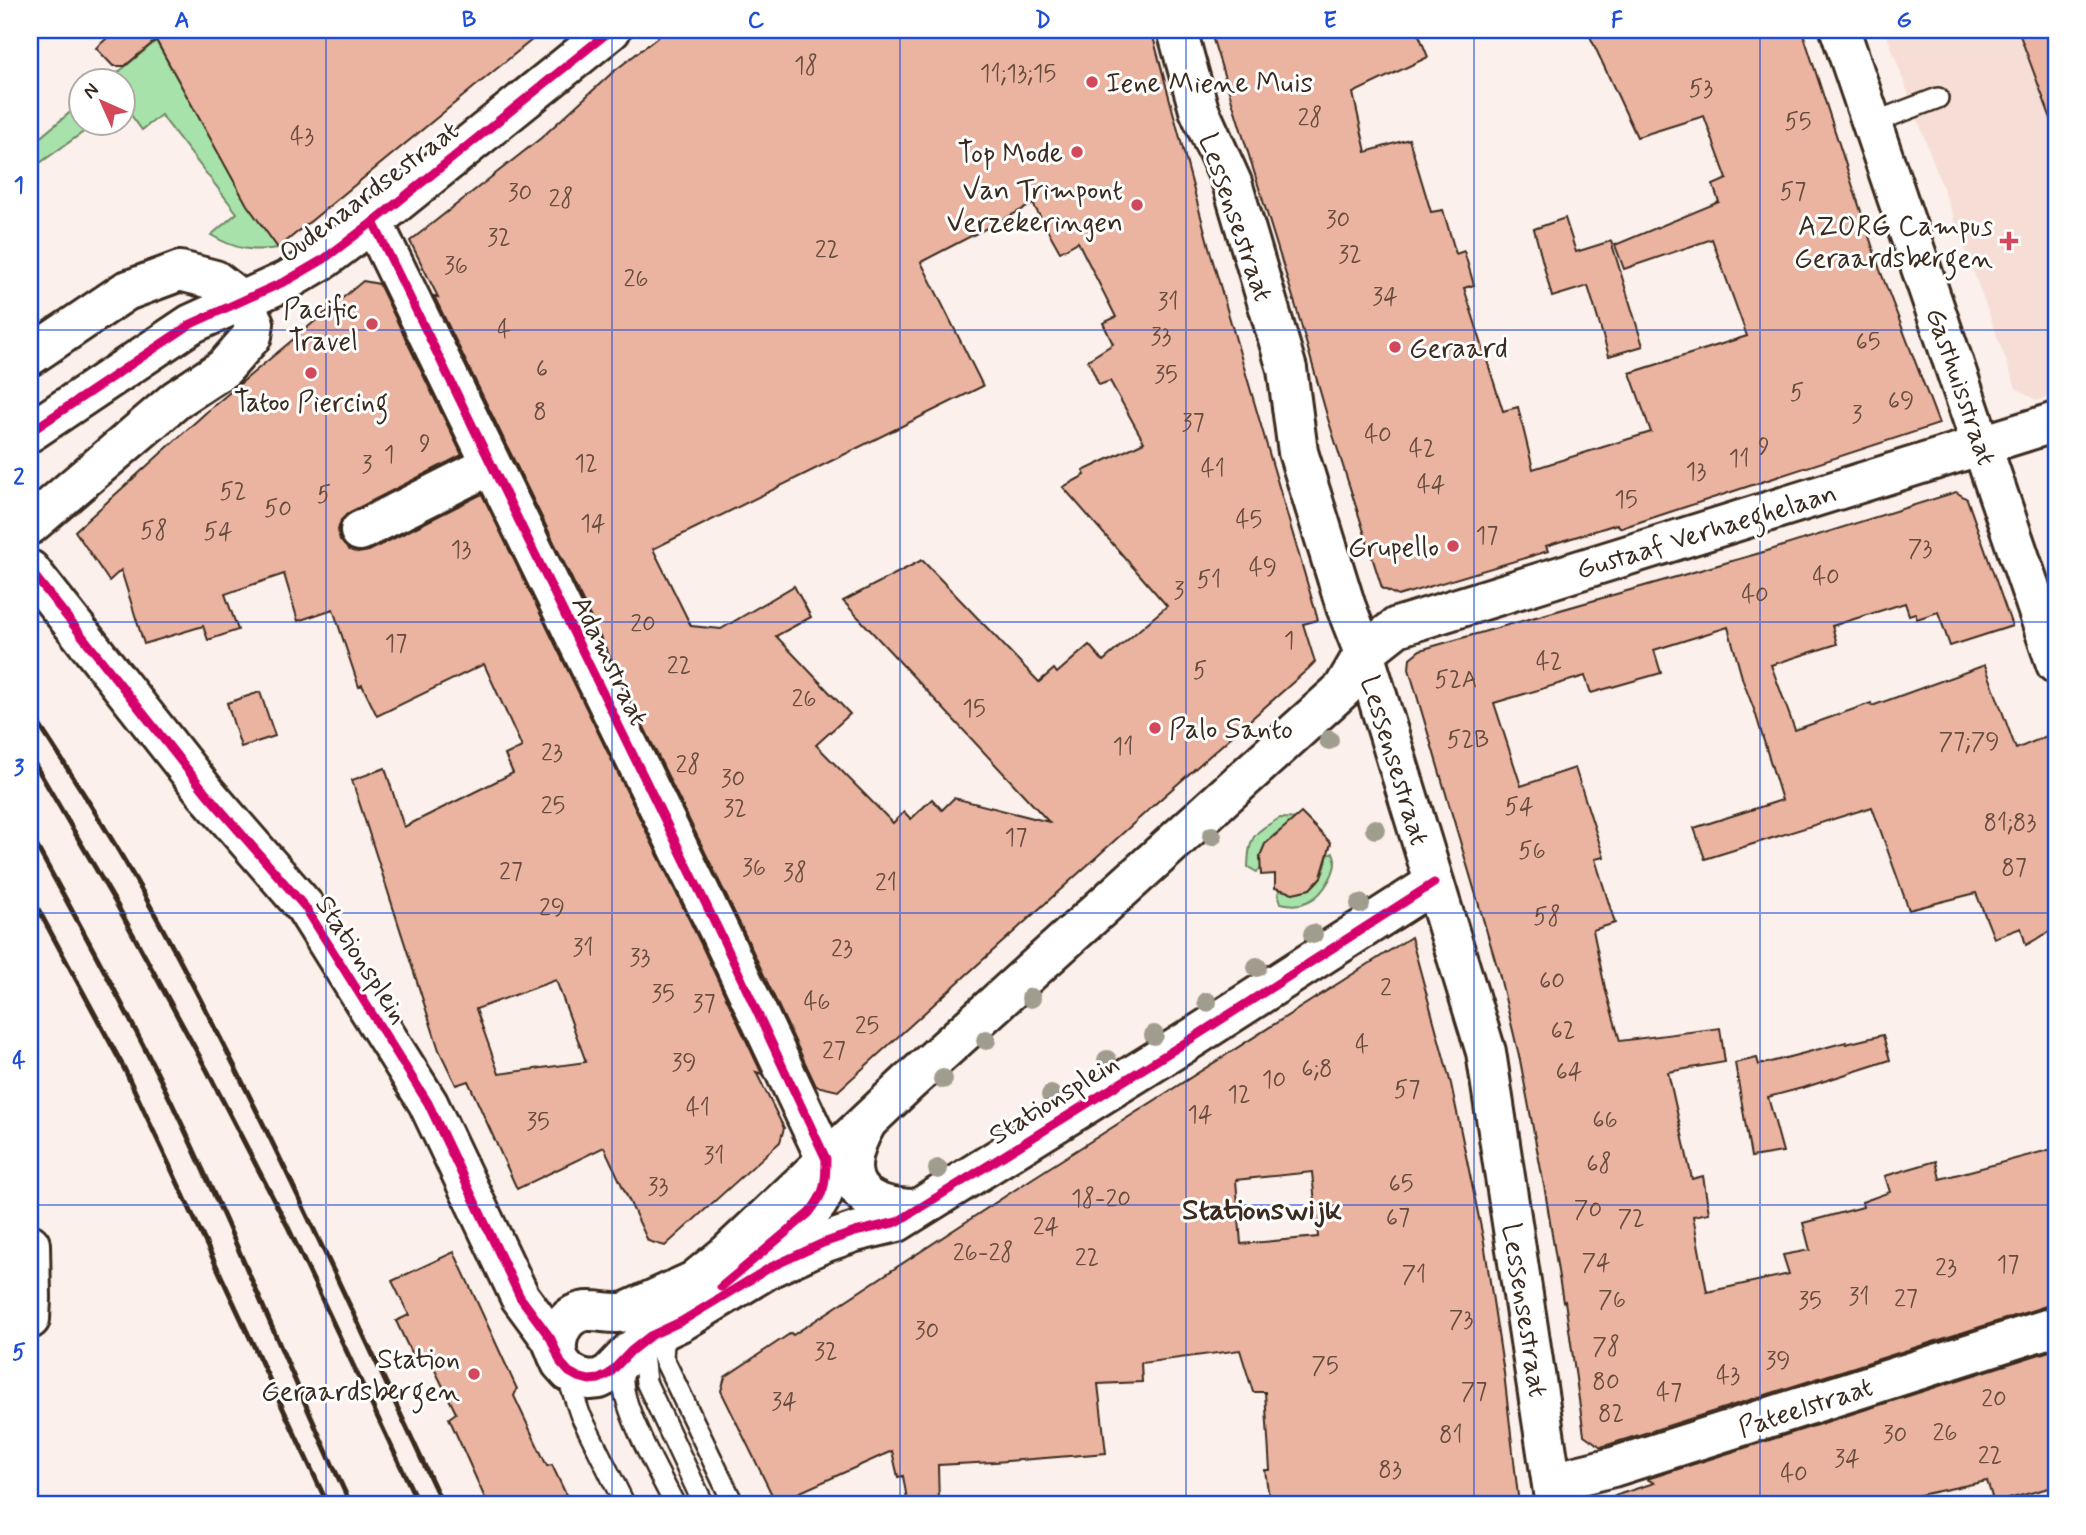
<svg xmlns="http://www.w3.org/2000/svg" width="2086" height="1535" font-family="Mynerve,sans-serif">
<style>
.built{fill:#f6ded6}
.green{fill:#a6e2a9;stroke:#708664;stroke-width:2}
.building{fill:#ebb4a1;stroke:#3b2a1e;stroke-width:2;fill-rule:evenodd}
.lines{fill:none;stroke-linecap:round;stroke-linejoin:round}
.service-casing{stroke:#3b2a1e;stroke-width:24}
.minor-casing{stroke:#3b2a1e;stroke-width:44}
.tertiary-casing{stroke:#3b2a1e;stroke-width:44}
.secondary-casing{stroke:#3b2a1e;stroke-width:44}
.service{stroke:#fff;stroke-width:19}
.minor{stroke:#fff;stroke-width:38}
.tertiary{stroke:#fff;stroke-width:38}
.secondary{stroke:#fff;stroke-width:38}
.rail{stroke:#3b2a1e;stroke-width:5}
.cycleway-casing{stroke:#fff;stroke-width:13}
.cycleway{stroke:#d6006c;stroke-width:9}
.tree{fill:#a09c8e}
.grid{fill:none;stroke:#1d4ed8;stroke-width:2;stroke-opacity:0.55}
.poi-dot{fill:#d1495b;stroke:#fff;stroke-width:2.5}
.labels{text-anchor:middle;stroke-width:6;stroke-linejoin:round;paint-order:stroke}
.number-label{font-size:24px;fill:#674c3f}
.poi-label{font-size:28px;fill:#3b2a1e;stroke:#fff;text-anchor:end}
.street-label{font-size:28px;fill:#3b2a1e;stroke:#fff}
.neighbourhood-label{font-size:30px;font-weight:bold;fill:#3b2a1e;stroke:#fff}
.neatline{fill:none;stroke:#1d4ed8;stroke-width:2.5}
.grid-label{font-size:23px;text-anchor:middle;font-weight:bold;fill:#1d4ed8}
</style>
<rect width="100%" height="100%" fill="#fbf0ec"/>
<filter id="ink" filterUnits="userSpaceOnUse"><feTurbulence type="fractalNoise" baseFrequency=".0143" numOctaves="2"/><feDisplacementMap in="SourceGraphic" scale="14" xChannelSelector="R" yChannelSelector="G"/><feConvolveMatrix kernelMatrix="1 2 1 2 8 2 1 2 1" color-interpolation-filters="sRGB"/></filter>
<g filter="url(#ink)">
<path class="built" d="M1885,30h171v365l-19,6 -21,-13z"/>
<g class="green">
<path d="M156,41l40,71 82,136c-27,4 -43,1 -67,-13l26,-22 -76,-98 -19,15 -19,-26 -1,-24h-13z"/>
<path d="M80,104v18l16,1 -66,47v-24z"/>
<path d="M1280,818l24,1 12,9 -4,4c-5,-1 -12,-4 -18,-4 -22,0 -34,20 -33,40l-4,4 -9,-5c1,-31 5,-34 32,-49z"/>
<path d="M1333,853c8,14 -10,42 -24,48 -10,5 -18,4 -28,2l-3,-10 3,-3c15,4 31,2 40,-13 4,-6 5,-16 7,-22z"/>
</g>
<g class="building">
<path d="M116,30h428l-266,218 -31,-43 -91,-165 -31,26h-12l-17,-18z"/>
<path d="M667,30h482l1,4 2,-1 60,225 106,362 -15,4 12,38 -7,7 -153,135 -317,287 -22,-5 -76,-162 -306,-628 4,1 -28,-56 131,-103 72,-66zM1033,204l27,48 18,-10 38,75 -13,6 10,21 -25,16 11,25 11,-4 34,61 -61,29 2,4 -22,12 104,119 -64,55 -14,-16 -32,28 -3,-4 -15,13 -117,-122 -79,41 206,221 -95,-24 -12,12 -10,-11 -21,20 -7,-7 -11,11 -77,-78 34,-31 -74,-78 35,-19 -17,-31 -73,43 -30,-3 -38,-77 330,-163 -62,-124z"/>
<path d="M1210,30h207l11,27 -75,36 13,59 43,-13 22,73 12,-2 13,44 8,-3 10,34 -10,3 39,123 15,-4 15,62 118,-37 -21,-59 117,-37 -35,-97 -88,30 -9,-24 104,-43 -6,-17 14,-6 -23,-63 -67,21 -50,-107h215l78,240 59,154 -318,104 -4,-4 -71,22 2,5 -150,45 -16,-8 -54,-169 -32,-112z"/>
<path d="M2018,30h38v93l-3,1z"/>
<path d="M1565,218l11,34 35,-11 32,105 -34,10 -21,-70 -36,11 -18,-68z"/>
<path d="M363,281l16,3 83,171 -112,57 -9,8 -3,10 2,10 9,10 9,3 11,-2 113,-57 218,448 62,132 -6,-2 28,56 -4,14 -115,104 -17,-5 -44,-94 -87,42 -49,-108 -12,4 -17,-35 -87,-270 33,-12 19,59 109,-54 -8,-18 17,-8 -38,-83 -107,52 -15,-31 -3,2 -26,-78 -35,12 -14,-47 -59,20 13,36 -30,10 -5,-14 -59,18 -23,-74 -12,11 -34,-50 136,-123zM556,980l30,82 -87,12 -23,-65z"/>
<path d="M1956,492l11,7 45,127 -62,20 -12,-34 -21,7 -2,-6 -6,2 -4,-12 -73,23 5,18 -66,21 24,65 76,-27 1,3 113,-41 31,84 33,-14 7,20v173l-30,17 -5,-17 -27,10 -18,-45 -67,17 -37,-103 -167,52 -11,-31 88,-28 -27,-88 -12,-31 -15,-54 -74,23 7,23 -70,20 -6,-17 -91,27 27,83 54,-18 29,89 -9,2 20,64 -22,7 12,58 15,53 100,-13 5,34 -57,10 24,107 11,-3 6,37 -16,3 14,76 82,-18 -6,-19 27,-5 -7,-27 60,-16 -1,-5 28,-10 -5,-16 51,-15 4,18 116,-31v157h-7l-448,142 -17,-12 -19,-134 -2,1 -18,-111 -25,-131 -21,-87 -90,-304 1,-11 10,-8 347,-99z"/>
<path d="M260,692l15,44 -34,11 -14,-44z"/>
<path d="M1301,813l30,30 -10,34 -11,12 -17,4 -18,-5v-14l-14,1 -1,-19 5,-12z"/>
<path d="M1411,937l40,147 33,158 20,131 15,132h-249l-5,-35h5l-5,-78h-12l-13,-42 -99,13 1,19 -44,2 8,69 -111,9 -57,3 1,40h-31l-5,-29 -5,1 -6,-26 -116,52 -55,-112 4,-14 66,-44 2,2 240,-157zM1312,1172l6,65 -77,7 -5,-64z"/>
<path d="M1883,1035l7,25 -84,27 -38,10 15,55 -32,5 -16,-94 22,-5 2,7 87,-23v2z"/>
<path d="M454,1252l63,137 -3,7 33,70 5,-1 19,40h-83l-39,-87 7,-5 -30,-61 -12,7 -18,-38 13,-6 -17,-34z"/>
<path d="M2056,1349v137l-62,17 -7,-22 -72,15 1,9h-307l-1,-7 46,-15 -7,-4z"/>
</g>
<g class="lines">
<defs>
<g id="service">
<path d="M1872,123l66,-25"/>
<path d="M673,1330l-9,14 -1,13 71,148"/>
<path d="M648,1342l-5,11 3,29 58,123"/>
<path d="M627,1361c-2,7 -5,13 -4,21 2,32 37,93 52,123"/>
<path d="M565,1370l15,44 45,91"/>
</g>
<g id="minor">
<path d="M611,30l-238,192 347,711 106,226c0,13 1,27 -5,39 -11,21 -44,42 -62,57"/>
<path d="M1840,30l216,634"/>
<path d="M30,356l96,-65 54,-20 35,9 27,21 12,22 -2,13 -28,32 -47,31 -147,126"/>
<path d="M360,531l131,-66"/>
<path d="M30,570l176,223 99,114 123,196 92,194 31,42 10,24 8,9 9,5 11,3 10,-1 10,-5 22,-23 19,-15 32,-15 89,-54 52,-24 32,-11 42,-10 294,-183 243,-156"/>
<path d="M866,1124c-31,54 -9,85 51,85"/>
<path d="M30,1244l1,54 -1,21"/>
<path d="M557,1354c-2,-22 10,-44 34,-43 12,0 22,4 35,1l68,-31 33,-27 181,-171 435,-394 21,-36 -18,-46 -48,-155 -11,-83 -55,-186 -33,-73 -22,-80"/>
<path d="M1552,1482l61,-15 443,-141"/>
</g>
<path id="tertiary" d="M30,432l161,-108 97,-44 36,-21 49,-37"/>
<path id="secondary" d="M1555,1505l-69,-453 -122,-399 33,-26 659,-205"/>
</defs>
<use href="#service" class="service-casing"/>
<use href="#minor" class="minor-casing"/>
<use href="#tertiary" class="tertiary-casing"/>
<use href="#secondary" class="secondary-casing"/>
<use href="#service" class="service"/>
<use href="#minor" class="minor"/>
<use href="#tertiary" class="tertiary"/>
<use href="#secondary" class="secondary"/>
<g class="rail">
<path d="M30,711c39,59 77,118 112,180 111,199 204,408 301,614"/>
<path d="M30,756l87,149 91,167 80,155 131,278"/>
<path d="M30,834c47,85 94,171 137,259 66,135 120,276 184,412"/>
<path d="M30,894l95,176 203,435"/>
</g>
<defs>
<g id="cycleway">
<path d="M373,222l347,711 106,226c0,25 -1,34 -17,54l-88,74"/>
<path d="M30,432l161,-108 97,-44 36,-21 49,-37 238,-192"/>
<path d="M30,570l176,223 99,114 123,196 92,194 31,42 10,24 8,9 9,5 11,3 10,-1 10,-5 22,-23 19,-15 32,-15 89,-54 52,-24 32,-11 42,-10 294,-183 243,-156"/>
</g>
</defs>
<use href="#cycleway" class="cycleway-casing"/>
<use href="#cycleway" class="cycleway"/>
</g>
<g class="tree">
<circle cx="1329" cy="740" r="10"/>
<circle cx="1375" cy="829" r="10"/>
<circle cx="1212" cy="836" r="10"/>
<circle cx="1360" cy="904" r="10"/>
<circle cx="1313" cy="934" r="10"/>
<circle cx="1257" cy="967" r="10"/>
<circle cx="1031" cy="998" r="10"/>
<circle cx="1207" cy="1002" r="10"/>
<circle cx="1154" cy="1035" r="10"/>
<circle cx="986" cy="1040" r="10"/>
<circle cx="1107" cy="1060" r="10"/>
<circle cx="943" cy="1079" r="10"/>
<circle cx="1051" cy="1095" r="10"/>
<circle cx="1000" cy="1129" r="10"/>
<circle cx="938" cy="1169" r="10"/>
</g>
</g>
<path class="grid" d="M326,30v1475M612,30v1475M900,30v1475M1186,30v1475M1474,30v1475M1760,30v1475M30,330h2026M30,622h2026M30,913h2026M30,1205h2026"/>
<g class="poi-dot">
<circle cx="1092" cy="82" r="7"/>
<circle cx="1077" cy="152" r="7"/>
<circle cx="1137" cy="205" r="7"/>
<path d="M2005.5 230.5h7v7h7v7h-7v7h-7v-7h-7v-7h7z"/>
<circle cx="372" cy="324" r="7"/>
<circle cx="1395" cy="347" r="7"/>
<circle cx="311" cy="373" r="7"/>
<circle cx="1453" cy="546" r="7"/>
<circle cx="1155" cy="728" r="7"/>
<circle cx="474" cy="1374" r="7"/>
</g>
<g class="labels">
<g class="number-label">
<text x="806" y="73">18</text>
<text x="1018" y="81">11;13;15</text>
<text x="1701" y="96">53</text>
<text x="1310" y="125">28</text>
<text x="1798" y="129">55</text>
<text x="302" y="144">43</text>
<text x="1793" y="199">57</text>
<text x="520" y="200">30</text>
<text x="561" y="206">28</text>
<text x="1338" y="227">30</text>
<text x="499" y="245">32</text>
<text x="827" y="257">22</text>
<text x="1350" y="262">32</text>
<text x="456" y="273">36</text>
<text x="636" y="286">26</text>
<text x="1385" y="304">34</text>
<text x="1168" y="309">31</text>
<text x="504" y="337">4</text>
<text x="1161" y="344">33</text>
<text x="1868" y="349">65</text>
<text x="542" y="376">6</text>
<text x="1166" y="382">35</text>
<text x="1797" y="400">5</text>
<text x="1901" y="408">69</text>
<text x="540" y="419">8</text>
<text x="1857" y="422">3</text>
<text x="1193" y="430">37</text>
<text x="1378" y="442">40</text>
<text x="425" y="451">9</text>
<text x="1764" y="454">9</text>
<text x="1422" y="456">42</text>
<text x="389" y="462">1</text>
<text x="1739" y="466">11</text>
<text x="586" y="471">12</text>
<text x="367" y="472">3</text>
<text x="1213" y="476">41</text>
<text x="1696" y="479">13</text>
<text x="1431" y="492">44</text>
<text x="233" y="499">52</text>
<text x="324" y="502">5</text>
<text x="1626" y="507">15</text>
<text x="278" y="516">50</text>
<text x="1249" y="527">45</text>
<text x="593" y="531">14</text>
<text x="154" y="538">58</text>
<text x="218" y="539">54</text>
<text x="1487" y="543">17</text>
<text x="1920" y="556">73</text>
<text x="461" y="557">13</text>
<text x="1263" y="575">49</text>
<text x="1826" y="584">40</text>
<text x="1209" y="587">51</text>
<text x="1179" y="598">3</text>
<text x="1755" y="602">40</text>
<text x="643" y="631">20</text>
<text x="1289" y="648">1</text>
<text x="396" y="651">17</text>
<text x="1549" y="669">42</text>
<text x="679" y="673">22</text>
<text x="1200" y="678">5</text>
<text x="1456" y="687">52A</text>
<text x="804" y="706">26</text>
<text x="974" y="716">15</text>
<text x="1468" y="747">52B</text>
<text x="1969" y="749">77;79</text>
<text x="1123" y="754">11</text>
<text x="552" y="760">23</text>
<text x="688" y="772">28</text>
<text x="733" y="786">30</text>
<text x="553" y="813">25</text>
<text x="1519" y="814">54</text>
<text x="735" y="816">32</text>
<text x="2010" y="830">81;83</text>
<text x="1016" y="845">17</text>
<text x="1532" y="858">56</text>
<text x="754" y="875">36</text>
<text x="2014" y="875">87</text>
<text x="511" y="879">27</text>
<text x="795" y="880">38</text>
<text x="886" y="890">21</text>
<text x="552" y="915">29</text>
<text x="1547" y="924">58</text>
<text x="583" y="955">31</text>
<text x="842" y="956">23</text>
<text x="640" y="965">33</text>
<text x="1552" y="988">60</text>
<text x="1386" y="995">2</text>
<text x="663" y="1001">35</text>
<text x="817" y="1009">46</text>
<text x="704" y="1011">37</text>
<text x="867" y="1033">25</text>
<text x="1563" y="1038">62</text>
<text x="1362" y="1052">4</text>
<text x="834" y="1058">27</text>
<text x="684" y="1070">39</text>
<text x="1317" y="1076">6;8</text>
<text x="1569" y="1079">64</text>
<text x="1274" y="1087">10</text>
<text x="1407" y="1097">57</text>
<text x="1239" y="1102">12</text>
<text x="698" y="1115">41</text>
<text x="1200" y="1122">14</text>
<text x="1605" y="1127">66</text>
<text x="538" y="1129">35</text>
<text x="714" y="1163">31</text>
<text x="1599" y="1171">68</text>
<text x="1401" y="1191">65</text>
<text x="658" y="1194">33</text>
<text x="1101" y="1206">18-20</text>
<text x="1588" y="1217">70</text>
<text x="1398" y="1225">67</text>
<text x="1631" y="1226">72</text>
<text x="1046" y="1234">24</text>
<text x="983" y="1260">26-28</text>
<text x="1087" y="1265">22</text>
<text x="1596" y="1270">74</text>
<text x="2008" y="1272">17</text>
<text x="1946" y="1275">23</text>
<text x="1414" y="1282">71</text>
<text x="1859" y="1304">31</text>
<text x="1906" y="1306">27</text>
<text x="1612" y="1307">76</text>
<text x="1810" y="1308">35</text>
<text x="1461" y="1327">73</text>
<text x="927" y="1338">30</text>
<text x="1606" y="1354">78</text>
<text x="826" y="1359">32</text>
<text x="1778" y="1368">39</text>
<text x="1325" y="1373">75</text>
<text x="1728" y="1383">43</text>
<text x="1606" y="1389">80</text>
<text x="1474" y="1399">77</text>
<text x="1669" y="1400">47</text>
<text x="1994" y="1406">20</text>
<text x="784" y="1409">34</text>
<text x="1611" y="1421">82</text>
<text x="1945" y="1440">26</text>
<text x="1451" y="1442">81</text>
<text x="1895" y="1442">30</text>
<text x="1990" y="1463">22</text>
<text x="1847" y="1466">34</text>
<text x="1390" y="1477">83</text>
<text x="1794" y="1481">40</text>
</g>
<g class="poi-label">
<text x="1106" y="92" text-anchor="start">Iene Miene Muis</text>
<text x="1063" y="162">Top Mode</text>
<text x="1123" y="199">Van Trimpont<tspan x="1123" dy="32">Verzekeringen</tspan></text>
<text x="1993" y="235">AZORG Campus<tspan x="1993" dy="32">Geraardsbergen</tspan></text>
<text x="358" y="318">Pacific<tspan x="358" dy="32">Travel</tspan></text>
<text x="1409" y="357" text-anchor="start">Geraard</text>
<text x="311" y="411" text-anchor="middle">Tatoo Piercing</text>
<text x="1439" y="556">Grupello</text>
<text x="1169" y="738" text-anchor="start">Palo Santo</text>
<text x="460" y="1368">Station<tspan x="460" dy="32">Geraardsbergen</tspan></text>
</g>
<g class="street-label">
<text transform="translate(368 191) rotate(-37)" y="10">Oudenaardsestraat</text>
<text transform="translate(1237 217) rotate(71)" y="10">Lessensestraat</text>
<text transform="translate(1962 386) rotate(71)" y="10">Gasthuisstraat</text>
<text transform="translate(1706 530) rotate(-17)" y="10">Gustaaf Verhaeghelaan</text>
<text transform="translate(611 660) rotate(64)" y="10">Adamstraat</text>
<text transform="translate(1396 760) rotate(73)" y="10">Lessensestraat</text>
<text transform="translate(363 959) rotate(57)" y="10">Stationsplein</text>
<text transform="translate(1053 1098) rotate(-32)" y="10">Stationsplein</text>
<text transform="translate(1526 1310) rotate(81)" y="10">Lessensestraat</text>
<text transform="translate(1805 1406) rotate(-18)" y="10">Pateelstraat</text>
</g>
<g class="neighbourhood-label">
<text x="1262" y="1219">Stationswijk</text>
</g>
</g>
<rect width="2086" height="1535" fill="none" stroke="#fff" stroke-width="77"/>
<g transform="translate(102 102) rotate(315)"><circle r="33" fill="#ffffff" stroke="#b1aaa5" stroke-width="2"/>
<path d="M0-5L12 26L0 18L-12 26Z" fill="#d1495b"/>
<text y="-10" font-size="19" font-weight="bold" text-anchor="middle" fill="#3b2a1e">N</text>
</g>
<rect x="38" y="38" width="2010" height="1458" class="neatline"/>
<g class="grid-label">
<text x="182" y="27">A</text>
<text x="469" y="27">B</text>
<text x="756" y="27">C</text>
<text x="1043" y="27">D</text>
<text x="1330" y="27">E</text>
<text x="1617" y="27">F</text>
<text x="1904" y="27">G</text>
<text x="19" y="192">1</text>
<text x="19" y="484">2</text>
<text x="19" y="775">3</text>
<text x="19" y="1067">4</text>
<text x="19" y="1359">5</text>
</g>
</svg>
